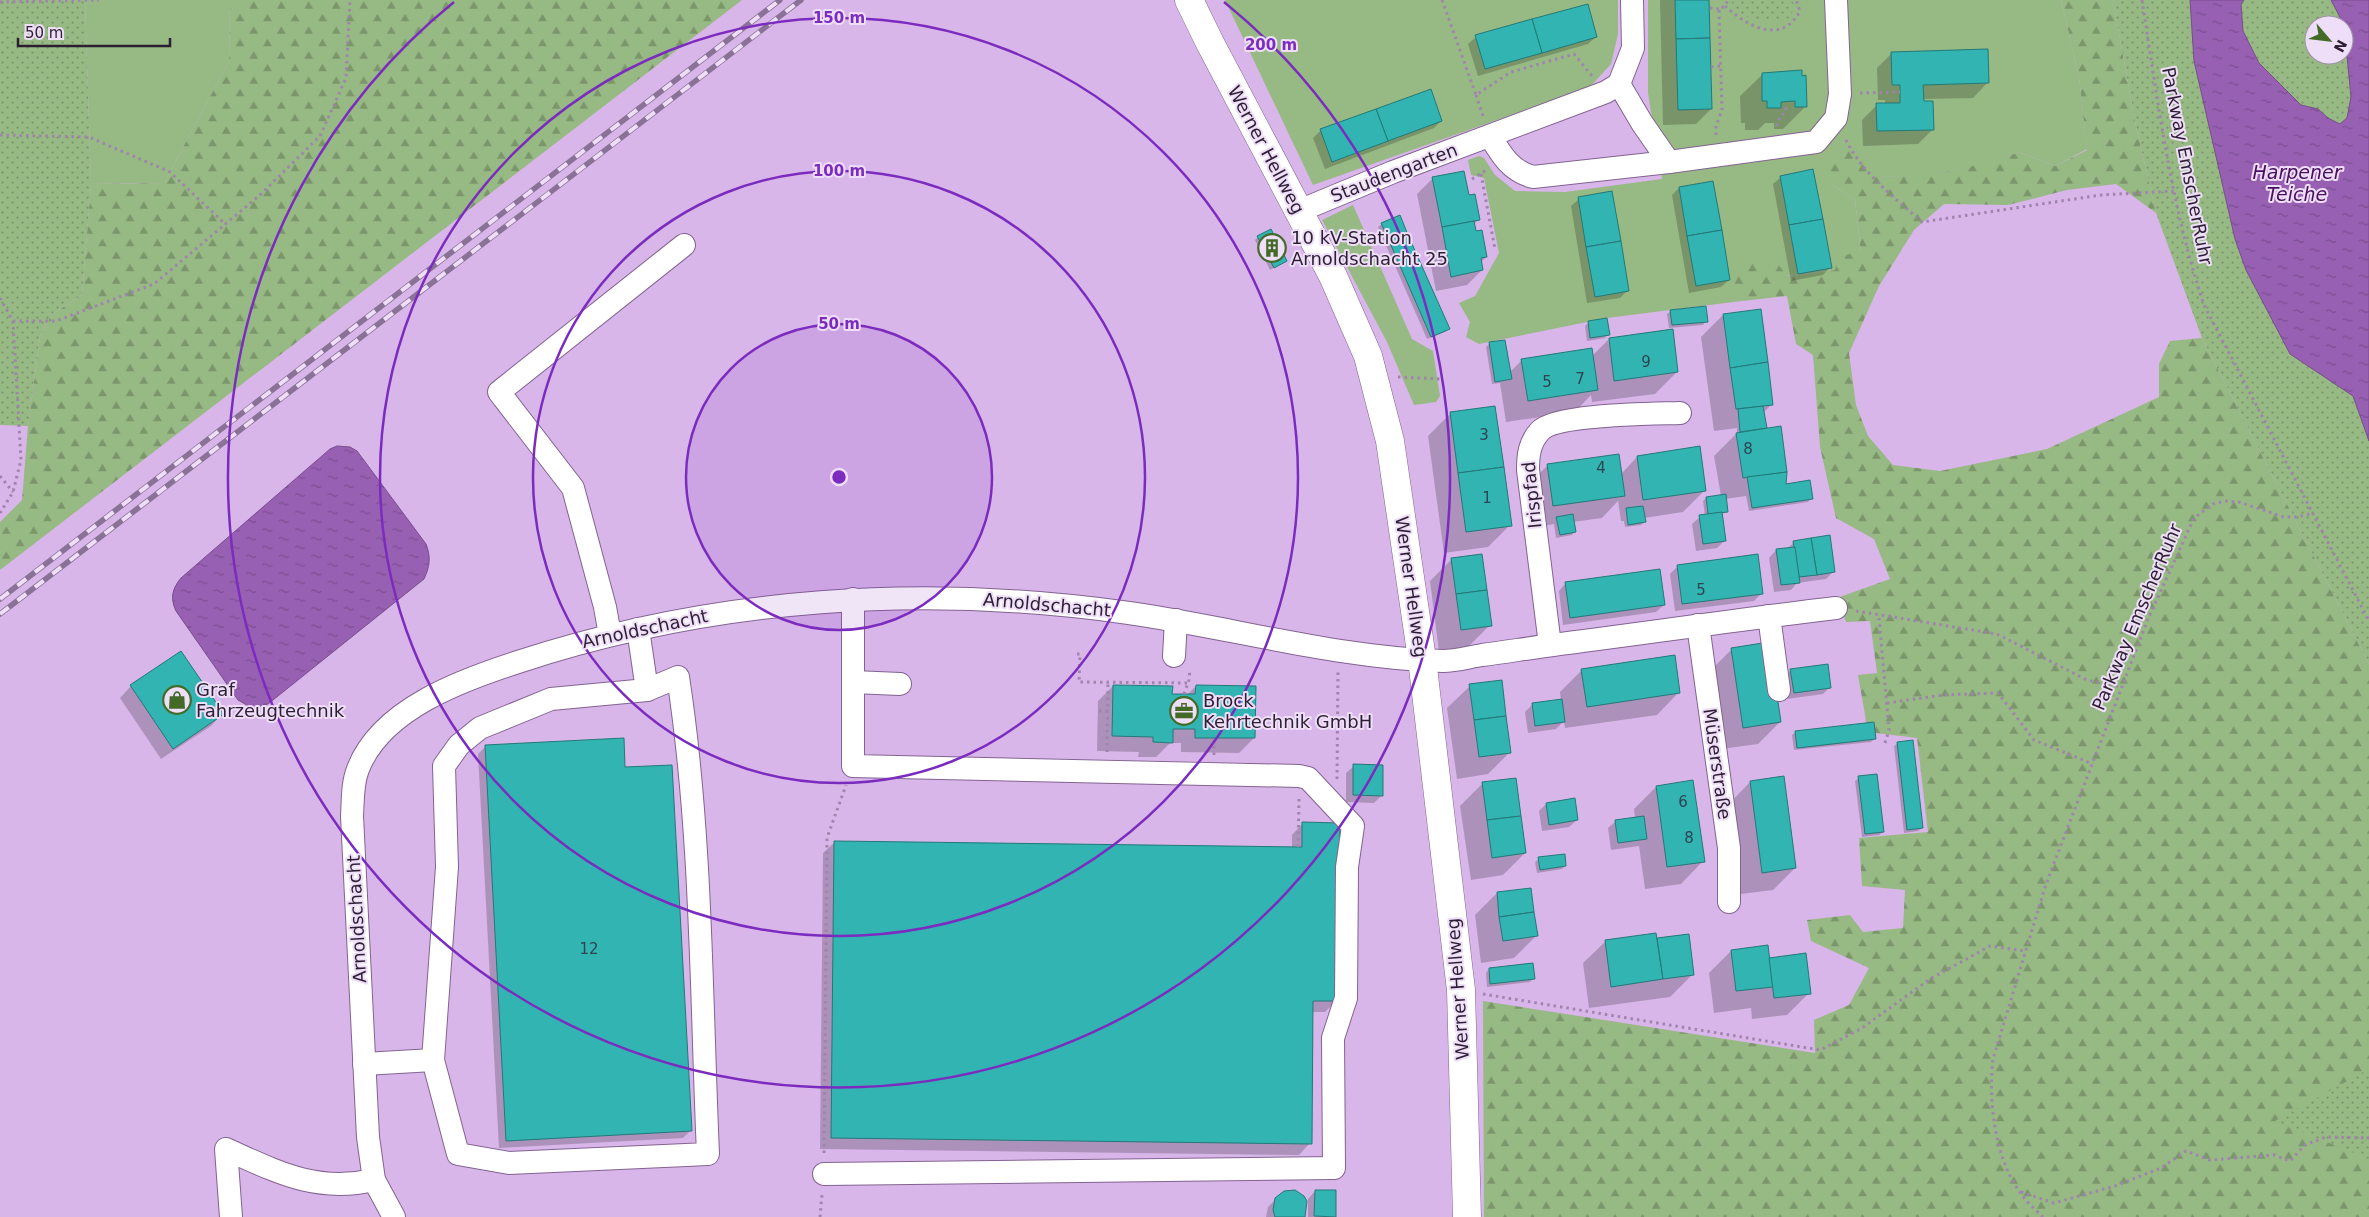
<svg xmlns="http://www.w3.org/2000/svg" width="2369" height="1217" font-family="'DejaVu Sans',sans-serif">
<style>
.grass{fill:#97b983}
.forest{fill:url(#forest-firs)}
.park{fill:url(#park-dots);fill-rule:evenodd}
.water{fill:url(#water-ripples);stroke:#784c8d}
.shadow{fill:#0003}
.building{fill:#32b4b3;stroke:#227978}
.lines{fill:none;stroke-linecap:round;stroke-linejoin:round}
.minor-casing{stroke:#836392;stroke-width:24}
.major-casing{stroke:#836392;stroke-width:29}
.path{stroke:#a084ad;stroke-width:3;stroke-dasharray:2.5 4;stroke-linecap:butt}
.minor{stroke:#fff;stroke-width:22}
.major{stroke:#fff;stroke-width:28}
.rail-casing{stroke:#8a7196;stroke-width:5.5}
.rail{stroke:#efdef8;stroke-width:4;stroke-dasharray:11;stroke-linecap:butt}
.ring{fill:none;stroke:#7b2cbf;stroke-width:2.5}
.labels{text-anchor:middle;stroke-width:4;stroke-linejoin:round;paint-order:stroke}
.number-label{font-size:15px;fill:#2e4453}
.street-label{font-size:18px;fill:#2d1f33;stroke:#efdef8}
.poi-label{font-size:18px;fill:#2d1f33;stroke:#efdef8;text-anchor:start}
.water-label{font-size:19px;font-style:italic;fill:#470f5d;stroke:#efdef8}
.centre{fill:#7b2cbf;stroke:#efdef8;stroke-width:2.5}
.ring-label{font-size:15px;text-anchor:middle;font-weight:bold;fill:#7b2cbf;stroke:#efdef8;stroke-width:4;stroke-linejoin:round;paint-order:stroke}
</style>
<defs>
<pattern id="forest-firs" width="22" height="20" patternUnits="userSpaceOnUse" patternTransform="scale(1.25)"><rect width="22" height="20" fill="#97b983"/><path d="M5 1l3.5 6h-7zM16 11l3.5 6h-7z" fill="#7c966c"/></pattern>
<pattern id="park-dots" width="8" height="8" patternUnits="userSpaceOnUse" patternTransform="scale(1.25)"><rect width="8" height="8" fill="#97b983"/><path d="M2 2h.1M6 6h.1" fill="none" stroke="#7c966c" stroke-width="1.8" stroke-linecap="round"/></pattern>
<pattern id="water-ripples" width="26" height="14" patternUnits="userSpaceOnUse" patternTransform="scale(1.25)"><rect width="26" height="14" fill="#9860b3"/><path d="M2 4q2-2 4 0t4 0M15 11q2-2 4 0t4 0" fill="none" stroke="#7c4f92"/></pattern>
</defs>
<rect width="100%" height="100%" fill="#d8b6e9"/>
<g class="grass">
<path d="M85,0h145l-1,61 -65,122 -73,1z"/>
<path d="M1225,0h393v34l-7,30 -21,23 -277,98z"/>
<path d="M1648,0h413l18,77 8,72 -32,17 -36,-14 -32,12 -66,12 -40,1 -48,8 22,15 6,53 -26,17 -49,6h-53v26l-126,16 -128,26 -13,-7 4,-15 -11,-19 16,-7 24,-43 -15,-75 -13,-3 -3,-15 11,-4 5,2 11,17 20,16 50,1 97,-13 -14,-86z"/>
<path d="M1353,205l59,134 21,12 7,45 -4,6 -22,3 -27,-63 -65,-122z"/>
</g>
<g class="forest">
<path d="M230,0h512l-742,570v-48l22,-22 6,-74 12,-90 12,-22 30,-19 9,-111 73,-1 65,-122z"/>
<path d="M2061,0h52l22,122 21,91 -40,-29 -49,6 -59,15 -64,-1 -30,26 -35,56 -30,67 7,52 12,31 25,29 47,6 107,-22 112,-52v-33l11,-23 32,-3 167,326v553h-885l-1,-216 332,52 -1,-33 35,-15 20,-37 -58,-27 -4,-21 43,-5 13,17 40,-4 2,-38 -43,-4 -3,-48 69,-6 -11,-94 -49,-6 -10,-57 19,-2 -7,-52 -24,1 -9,-24 53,-19 -16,-40 -38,-21 -16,-71 -7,-92 -17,-11 -9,-48 -54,6 -1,-26 20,-14 26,2 9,12 48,-6 4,-15 22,-2 -6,-53 -22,-15 -15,-20 29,-24 34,36c48,-1 93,-8 138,-25l36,14 32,-16 -8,-73z"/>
</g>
<g class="park">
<path d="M0,0h85l6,184 -9,111 -30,19 -12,22 -12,90 -28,-1z"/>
<path d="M1733,0h58l4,5 -5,13c-24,6 -40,4 -59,-11z"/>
<path d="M2113,0h256v664l-167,-326 -46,-125 -21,-91zM2314,25h30v30h-30z"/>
<path d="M2369,1069v90l-94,-38z"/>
</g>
<g class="water">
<path d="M2190,0h54l-3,4 2,27 16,32 42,42 17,4 10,9 12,6 7,-6 4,-21 -7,-72 -13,-25h38v441l-16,-45 -63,-42 -44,-84 -11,-31 -41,-178z"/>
<path d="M337,446l13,1 7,4 69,93c5,13 4,22 -2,35l-156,125 -16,4 -14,-8 -62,-89c-6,-13 -4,-22 5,-33l149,-129z"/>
</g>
<g class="shadow">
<path d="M1660,0h48l3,109 -15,15 -33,1z"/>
<path d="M1476,37h120l-8,7 -110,32 -10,-32z"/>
<path d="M1892,53l96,29 -15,16 -50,1 10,30 -15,15 -55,2 -1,-26 15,-15 8,-1v-4h-7l-1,-32z"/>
<path d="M1800,71l5,36 -22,22h-9v-6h-9l-7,7h-13v-7h-4l-1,-27 23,-22z"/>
<path d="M1441,121l-7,7 -109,41 -12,-31 8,-8z"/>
<path d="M1781,177l49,90 -7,8 -32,6 -18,-97z"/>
<path d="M1432,179l36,17 11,23 -6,6 13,32 -5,5 1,8 -15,15 -31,6 -19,-97z"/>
<path d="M1679,188l50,92 -8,7 -32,6 -17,-98z"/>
<path d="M1579,199l49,91 -8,8 -33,5 -16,-97z"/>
<path d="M1382,224l66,105 -3,3 -18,7 -49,-112z"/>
<path d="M1258,237l27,24 -15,9 -15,-30z"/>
<path d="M1671,311l35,10 -3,4 -34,3 -2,-14z"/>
<path d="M1723,315l49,89 -9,9 3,17 18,55 27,13 -3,4 -59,9 -3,-15 -21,3 2,12 -6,4 3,26 -7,7 -21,3 -4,-27 8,-7 5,-1 -2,-15 3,-3 15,-2 -7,-40 23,-23v-5l-23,3 -13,-94z"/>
<path d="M1588,323l20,11 -3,4 -18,3 -2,-15z"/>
<path d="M1609,339l68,33 -22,22 -63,8 -1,-7 -16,17 -69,10 -6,-39 -8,1 -6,-37 4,-4 20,29 12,-12 70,-4z"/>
<path d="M1450,414l60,111 -22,22 -44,6 -16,-117z"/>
<path d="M1637,457l68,33 -22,22 -39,6v4l-3,3 -16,2 -1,-6h-3l-3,-20 -16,17 -29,4 2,9 -3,4 -16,3 -2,-14 -23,4 -5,-41 22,-22 73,9z"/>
<path d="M1794,542l40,29 -8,8 -29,4 -6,7 -17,2 -5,-34 7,-8 11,-1z"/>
<path d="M1452,559l38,66 -22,22 -29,4 -9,-70z"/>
<path d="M1678,566l84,27 -8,8 -79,10 -5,-37z"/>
<path d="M1566,583l98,22 -8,7 -93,13 -4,-34z"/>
<path d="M1732,649l48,73 -22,22 -37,5 -11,-78z"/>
<path d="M1582,670l97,22 -22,23 -92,13 -1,-7 -8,8 -28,4 -3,-21 8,-8 28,-3 -1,-9z"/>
<path d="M1791,670l39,17 -7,7 -36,5 -3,-22z"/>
<path d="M131,686l91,28 -11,12 -50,33 -41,-61z"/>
<path d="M1113,686l58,9h16l9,-9 58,52 -15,15 -58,-1v-9h-11l-14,14h-18l1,-5 -42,-1 1,-50z"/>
<path d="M1470,686l40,66 -22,22 -31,5 -10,-71z"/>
<path d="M1796,732l79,6 -4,4 -77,8 -2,-15z"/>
<path d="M1898,743l24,85 -4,3 -14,2 -10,-87z"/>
<path d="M485,747l139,21 66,363 -7,7 -184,10 -21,-394z"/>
<path d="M1354,766l28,29 -8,8 -28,-1v-29z"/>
<path d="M1859,778l24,54 -4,3 -17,2 -7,-56z"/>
<path d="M1750,782l45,86 -22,22 -32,4 -13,-89z"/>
<path d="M1482,784l43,69 -22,22 -32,5 -11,-74z"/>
<path d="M1656,787l47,74 -22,23 -36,5 -6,-43 -28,4 -3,-22 8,-7 19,-3 -1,-9z"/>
<path d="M1546,804l31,16 -8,7 -27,4 -3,-20z"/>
<path d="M1303,823l33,178 -11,11h-13l-2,131 -11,12 -479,-6 3,-296 12,-11 457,6v-13z"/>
<path d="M1539,859l26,7 -3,3 -25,4 -2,-11z"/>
<path d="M1497,893l39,43 -22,22 -33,5 -6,-48z"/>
<path d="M1688,936l4,39 -22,22 -81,11 -6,-45 23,-22 50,-1z"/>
<path d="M1731,951l37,8 41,34 -22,22 -35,4 -1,-11 -37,5 -5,-40z"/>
<path d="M1489,969l45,9 -4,4 -43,5 -1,-14z"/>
<path d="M1315,1191l20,25 -1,1h-26v-18z"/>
<path d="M1303,1197l3,9 -2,11h-38l2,-10 8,-8z"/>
</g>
<g class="building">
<path d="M1675,0h34l1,38 -34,1z"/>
<path d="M1588,4l9,33 -55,16 -10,-34z"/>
<path d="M1532,19l10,34 -57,16 -10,-34z"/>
<path d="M1710,38l2,71 -34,1 -2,-71z"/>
<path d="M1988,49l1,34 -66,2 1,16h9l1,29 -57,1 -1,-28h24v-18h-8l-1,-33z"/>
<path d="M1802,70v6l4,-1 1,32h-12v-6l-14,1v6h-14v-7h-5v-28z"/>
<path d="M1431,89l11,32 -54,20 -12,-32z"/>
<path d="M1376,109l12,32 -56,21 -12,-33z"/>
<path d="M1813,169l10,50 -34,6 -9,-49z"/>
<path d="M1464,171l5,24 6,-1 5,26 -38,7 -10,-50z"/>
<path d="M1713,181l9,49 -35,6 -8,-49z"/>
<path d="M1612,191l9,50 -35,6 -8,-50z"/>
<path d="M1400,215l8,20 -18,8 -9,-20z"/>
<path d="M1823,219l9,49 -34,6 -9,-49z"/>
<path d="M1474,221l2,10 6,-1 5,27 -6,1 2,12 -32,7 -9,-50z"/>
<path d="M1271,229l16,32 -13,7 -17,-32z"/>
<path d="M1722,230l8,50 -34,6 -9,-50z"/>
<path d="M1408,235l42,94 -19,8 -41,-94z"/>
<path d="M1621,241l8,50 -34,6 -9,-50z"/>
<path d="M1706,306l2,16 -36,3 -2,-15z"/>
<path d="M1761,309l7,53 -38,6 -7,-54z"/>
<path d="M1607,318l3,17 -20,3 -2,-17z"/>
<path d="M1673,329l5,43 -64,9 -5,-43z"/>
<path d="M1505,340l7,39 -17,3 -6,-40z"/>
<path d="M1592,348l6,42 -70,11 -7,-42z"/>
<path d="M1768,362l5,43 -37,4 -6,-41z"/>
<path d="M1495,406l9,61 -46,6 -8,-61z"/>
<path d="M1763,406l4,22 -27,4 -2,-23z"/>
<path d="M1781,426l6,46 -44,6 -7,-45z"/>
<path d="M1700,446l6,45 -63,9 -6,-44z"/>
<path d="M1619,454l6,42 -72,10 -6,-42z"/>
<path d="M1504,467l8,59 -46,6 -8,-59z"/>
<path d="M1787,472l-1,12 24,-4 3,19 -61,9 -5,-31z"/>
<path d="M1726,494l2,18 -20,2 -2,-17z"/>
<path d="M1643,506l3,16 -18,3 -2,-17z"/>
<path d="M1722,512l4,29 -23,3 -4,-29z"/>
<path d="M1573,514l3,18 -16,3 -4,-18z"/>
<path d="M1830,535l5,37 -18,3 -6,-37z"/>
<path d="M1811,538l6,37 -18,2 -6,-36z"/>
<path d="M1795,547l5,36 -19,2 -5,-36z"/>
<path d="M1482,554l5,36 -31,4 -5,-36z"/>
<path d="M1758,554l5,40 -81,10 -5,-39z"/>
<path d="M1660,569l5,36 -95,13 -5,-36z"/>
<path d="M1487,590l5,36 -31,4 -5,-36z"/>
<path d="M1769,642l12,80 -38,6 -12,-80z"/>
<path d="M181,651l43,63 -51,35 -43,-64z"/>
<path d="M1675,655l5,38 -93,14 -6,-38z"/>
<path d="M1828,664l3,24 -37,5 -4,-24z"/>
<path d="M1502,680l4,36 -32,4 -5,-36z"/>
<path d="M1113,685l60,1 -1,8h23l1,-9 60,1 -1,52h-60v-9h-22v14l-20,-1v-5l-41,-1z"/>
<path d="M1562,699l3,23 -30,4 -3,-23z"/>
<path d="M1506,716l5,37 -32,4 -5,-37z"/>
<path d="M1874,722l2,17 -79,9 -2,-17z"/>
<path d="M624,738l1,29 47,-2 20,366 -186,10 -21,-396z"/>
<path d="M1913,740l10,88 -16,2 -10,-88z"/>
<path d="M1353,764l30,1v31l-30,-1z"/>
<path d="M1877,774l7,58 -19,2 -7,-58z"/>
<path d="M1784,776l12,92 -34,5 -12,-92z"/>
<path d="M1516,778l5,38 -34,4 -5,-38z"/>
<path d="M1693,780l12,82 -38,5 -11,-81z"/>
<path d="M1575,798l3,22 -29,5 -3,-22z"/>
<path d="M1521,816l5,37 -34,5 -5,-38z"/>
<path d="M1644,816l3,23 -29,4 -3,-23z"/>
<path d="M1302,822l38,1 -3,178h-24l-1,143 -481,-6 3,-297 468,6z"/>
<path d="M1565,854l1,12 -26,4 -2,-13z"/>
<path d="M1531,888l3,24 -35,5 -2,-25z"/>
<path d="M1534,912l4,24 -35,5 -4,-24z"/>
<path d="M1656,933l7,46 -52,8 -6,-47z"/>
<path d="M1689,934l5,41 -31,4 -6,-41z"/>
<path d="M1768,945l5,42 -37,4 -5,-41z"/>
<path d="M1806,953l5,41 -37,4 -5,-40z"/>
<path d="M1533,963l2,16 -45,5 -1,-16z"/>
<path d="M1295,1190l9,6 3,5 -2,16h-30l-2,-7 2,-12 9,-7z"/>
<path d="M1315,1190h21v27l-22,-1z"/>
</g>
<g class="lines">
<defs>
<g id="minor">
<path d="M1619,84l23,39 27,39"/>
<path d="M1490,136c12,20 21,35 43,41l136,-15 147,-20 20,-24 4,-24 -4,-94"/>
<path d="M1299,211l94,-39 213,-80 13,-8 14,-36 -1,-48"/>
<path d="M1769,616l10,74"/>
<path d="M1698,625l31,223v54"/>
<path d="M638,629l9,61"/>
<path d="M610,635l-5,-28 -32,-119 -74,-96 185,-147"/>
<path d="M1550,645l-22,-175c0,-14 1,-27 12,-39 16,-17 113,-17 140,-18"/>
<path d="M1174,656l2,-36"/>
<path d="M678,677c24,156 23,319 30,477l-199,9 -51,-9 -25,-94 14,-193 -3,-101 15,-21 21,-17 71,-29 96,-9z"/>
<path d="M853,682l47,2"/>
<path d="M364,1064l69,-4"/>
<path d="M824,1174l510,-6 -1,-130 13,-40 1,-131 6,-41 -45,-48 -9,-2 -446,-10v-167"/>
<path d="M231,1217l-5,-68c51,23 90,44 148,31"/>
<path d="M394,1217l-20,-37 -6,-43 -16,-321c1,-15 0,-32 6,-47 23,-60 104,-89 160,-107 198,-65 406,-78 611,-49 105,15 208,45 314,48 13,0 26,-4 39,-6 24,-3 47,-7 71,-10 94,-12 189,-26 283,-37"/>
</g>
<path id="major" d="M1189,0l21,43 123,233 35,80 22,85 32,218 39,331 6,227"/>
</defs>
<use href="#minor" class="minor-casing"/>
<use href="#major" class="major-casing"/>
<g class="path">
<path d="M1442,0l34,95 35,-23 63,-18 18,22"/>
<path d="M2142,0c16,102 29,207 62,305l165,316"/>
<path d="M0,2l99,-2"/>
<path d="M1725,6c22,20 56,40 75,5l-4,-11"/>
<path d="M1710,8l9,1"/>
<path d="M1711,67l10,-1"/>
<path d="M1860,93l40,-1"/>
<path d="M1476,95l7,21"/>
<path d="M1777,126v-5l9,-10v-5"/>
<path d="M0,135l89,2 81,35 55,52"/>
<path d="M1716,135v-9l6,-16 -3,-101 6,-3 3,-6"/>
<path d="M1846,140c16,33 49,58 76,82l179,-27 73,-4"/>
<path d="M1481,174l14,75"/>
<path d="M1472,179l16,-10"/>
<path d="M0,298l13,23 8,139 -8,32 -13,21"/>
<path d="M13,321h43l98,-37 106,-89 60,-59 26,-58 4,-78"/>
<path d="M1398,377l43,2"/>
<path d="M0,476l13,16"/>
<path d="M1856,611l141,23 90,46 34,7"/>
<path d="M1879,618l10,112 -5,16"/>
<path d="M1077,654h3l-1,28 110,1"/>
<path d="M1184,694l5,-14 1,-10"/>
<path d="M1887,703l56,-8 55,-2 36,47 59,24"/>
<path d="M1099,711h9"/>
<path d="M1107,752l1,-70"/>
<path d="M1214,755v-17"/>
<path d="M1337,779l1,-107"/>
<path d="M1298,847l1,-48"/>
<path d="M1483,994l337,56 42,-22 68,-49 60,-33 35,5"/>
<path d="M824,1153l3,-315 19,-53"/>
<path d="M2021,1192l33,11 61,-17 46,-18 25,-17 24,9 64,-5 16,6 15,-16 21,-8 43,1"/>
<path d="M820,1217l2,-23"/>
<path d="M2043,1217c-8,-8 -18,-16 -24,-26 -24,-33 -31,-92 -26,-132l53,-175 102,-265 46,-101 19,-14 12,-3 14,1 45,15h14l15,-4"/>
</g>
<use href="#minor" class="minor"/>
<use href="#major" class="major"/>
<defs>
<g id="rail">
<path d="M0,599l780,-599"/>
<path d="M0,614l801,-614"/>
</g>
</defs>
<use href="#rail" class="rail-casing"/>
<use href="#rail" class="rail"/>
</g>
<circle cx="839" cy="477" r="153" fill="#7b2cbf" fill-opacity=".12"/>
<g class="ring">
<circle cx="839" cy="477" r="153"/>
<circle cx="839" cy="477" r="306"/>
<circle cx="839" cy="477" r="459"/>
<path d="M1224 2A611 611 0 1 1 454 2"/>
</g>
<defs>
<symbol id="building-ring" viewBox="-11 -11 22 22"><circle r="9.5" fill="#efdef8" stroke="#436b27" stroke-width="1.5"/><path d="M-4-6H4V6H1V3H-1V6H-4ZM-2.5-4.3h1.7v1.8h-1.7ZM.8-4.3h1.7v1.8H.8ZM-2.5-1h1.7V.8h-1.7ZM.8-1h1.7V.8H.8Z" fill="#436b27"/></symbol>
<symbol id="shop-ring" viewBox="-11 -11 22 22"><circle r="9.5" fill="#efdef8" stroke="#436b27" stroke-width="1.5"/><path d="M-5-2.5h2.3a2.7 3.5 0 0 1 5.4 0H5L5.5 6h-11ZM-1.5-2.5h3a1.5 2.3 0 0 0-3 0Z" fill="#436b27"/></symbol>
<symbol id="office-ring" viewBox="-11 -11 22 22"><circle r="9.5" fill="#efdef8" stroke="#436b27" stroke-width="1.5"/><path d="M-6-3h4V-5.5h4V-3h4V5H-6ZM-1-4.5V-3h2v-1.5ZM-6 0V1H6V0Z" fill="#436b27"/></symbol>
</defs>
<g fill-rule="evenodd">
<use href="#building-ring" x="1256" y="232" width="32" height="32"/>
<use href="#shop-ring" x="161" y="684" width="32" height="32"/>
<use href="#office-ring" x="1168" y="695" width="32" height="32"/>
</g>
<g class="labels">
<g class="number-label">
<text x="1646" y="367">9</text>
<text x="1580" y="384">7</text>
<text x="1547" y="387">5</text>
<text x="1484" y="440">3</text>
<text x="1748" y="454">8</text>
<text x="1601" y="473">4</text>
<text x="1487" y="503">1</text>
<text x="1701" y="595">5</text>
<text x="1683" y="807">6</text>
<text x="1689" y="843">8</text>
<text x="589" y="954">12</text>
</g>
<g class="street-label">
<text transform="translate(1266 150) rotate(62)" y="6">Werner Hellweg</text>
<text transform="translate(2187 166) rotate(79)" y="6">Parkway EmscherRuhr</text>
<text transform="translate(1394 173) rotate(-21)" y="6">Staudengarten</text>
<text transform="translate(1532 495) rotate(-96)" y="6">Irispfad</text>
<text transform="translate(1411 587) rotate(82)" y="6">Werner Hellweg</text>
<text transform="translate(1047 605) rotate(5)" y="6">Arnoldschacht</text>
<text transform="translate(2137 617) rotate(-67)" y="6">Parkway EmscherRuhr</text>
<text transform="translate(645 629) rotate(-12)" y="6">Arnoldschacht</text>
<text transform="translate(1717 764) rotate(82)" y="6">Müserstraße</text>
<text transform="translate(357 919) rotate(-93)" y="6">Arnoldschacht</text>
<text transform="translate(1458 989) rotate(-94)" y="6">Werner Hellweg</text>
</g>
<g class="poi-label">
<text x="1291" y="244">10 kV-Station<tspan x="1291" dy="21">Arnoldschacht 25</tspan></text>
<text x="196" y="696">Graf<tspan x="196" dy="21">Fahrzeugtechnik</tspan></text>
<text x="1203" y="707">Brock<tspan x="1203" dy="21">Kehrtechnik GmbH</tspan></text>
</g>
<g class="water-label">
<text x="2297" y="179">Harpener<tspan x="2297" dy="22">Teiche</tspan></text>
</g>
</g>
<circle cx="839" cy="477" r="8" class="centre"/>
<g class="ring-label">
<text x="839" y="23">150 m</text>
<text x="1271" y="50">200 m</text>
<text x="839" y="176">100 m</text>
<text x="839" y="329">50 m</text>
</g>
<g transform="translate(2329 40) rotate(118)"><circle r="24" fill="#efdef8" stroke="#a192a9"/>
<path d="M0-4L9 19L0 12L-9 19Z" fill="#436b27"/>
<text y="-8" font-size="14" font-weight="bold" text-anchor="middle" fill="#2d1f33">N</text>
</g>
<path d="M18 38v8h152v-8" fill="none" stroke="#2d1f33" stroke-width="2.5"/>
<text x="25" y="38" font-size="15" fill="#2d1f33" stroke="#efdef8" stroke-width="4" paint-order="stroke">50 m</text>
</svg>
